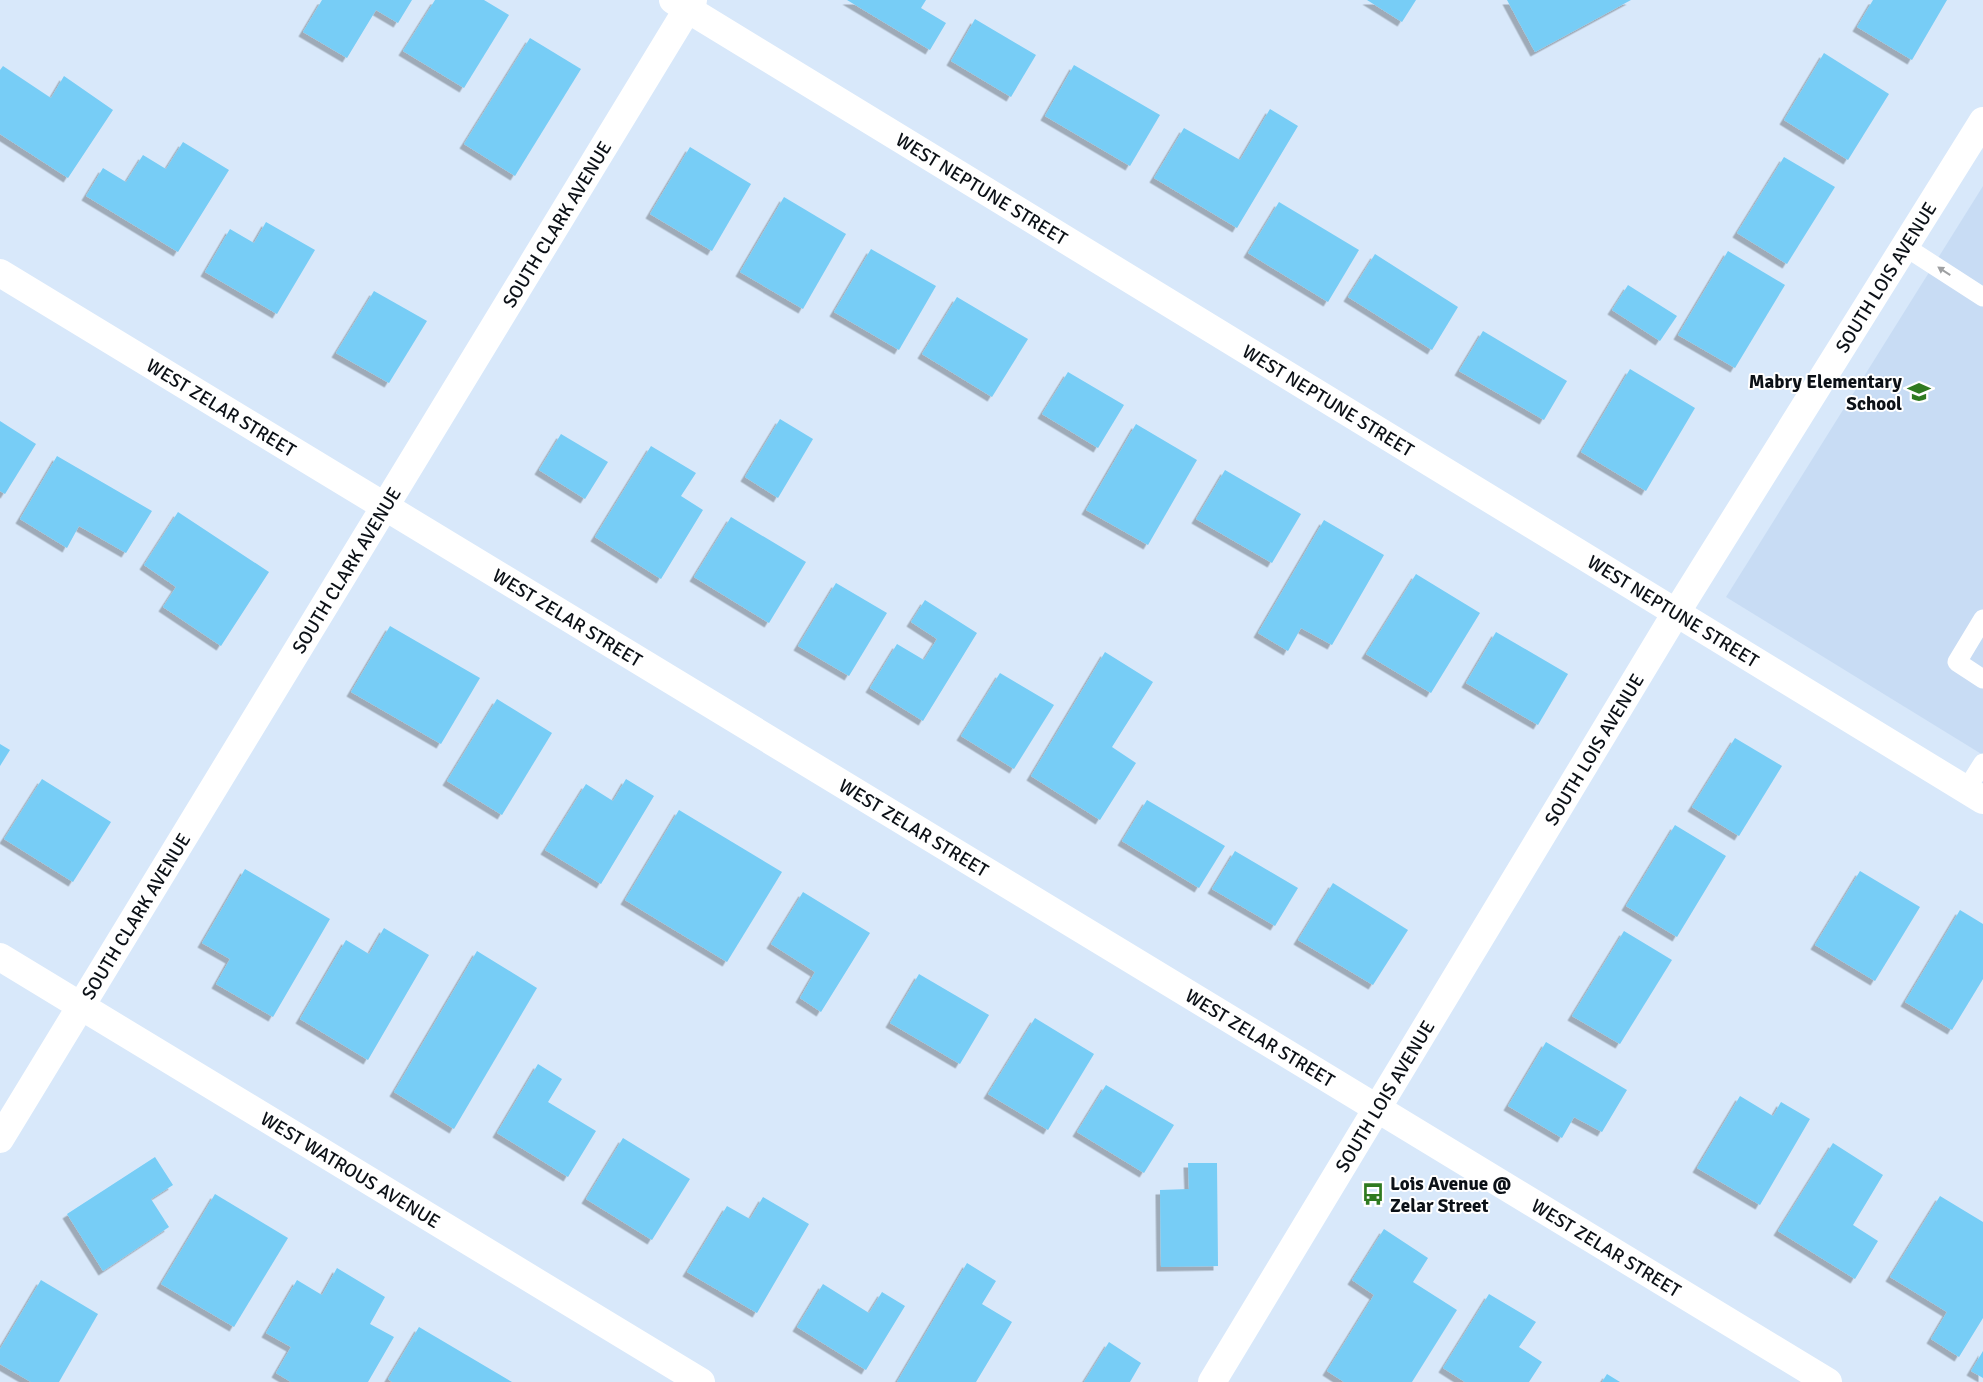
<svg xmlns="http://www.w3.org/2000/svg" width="1983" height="1382" font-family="Signika,sans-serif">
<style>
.built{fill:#c8dcf4}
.building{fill:#77cdf6;filter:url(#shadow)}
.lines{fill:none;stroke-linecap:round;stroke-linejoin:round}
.service{stroke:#fff;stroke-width:19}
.minor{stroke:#fff;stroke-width:28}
.tertiary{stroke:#fff;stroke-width:28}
.oneway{fill:#9ea0a2}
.labels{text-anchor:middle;stroke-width:4;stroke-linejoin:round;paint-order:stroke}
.street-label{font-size:19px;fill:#0c1117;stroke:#fff}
.poi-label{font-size:19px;font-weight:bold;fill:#0c1117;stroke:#fff;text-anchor:end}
</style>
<defs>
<filter id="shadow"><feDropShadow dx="-4.5" dy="4.5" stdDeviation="0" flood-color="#0004"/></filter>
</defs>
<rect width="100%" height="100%" fill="#d8e8fa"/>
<path class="built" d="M1983,186v569l-257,-158z"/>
<g class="building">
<path d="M322,0h90l-14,23 -22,-13 -29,48 -44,-26z"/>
<path d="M435,0h49l25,15 -45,73 -61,-37z"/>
<path d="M847,0h79l-5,8 25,15 -16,27z"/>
<path d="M1367,0h49l-14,22z"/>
<path d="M1507,0h124l-96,52z"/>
<path d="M1873,0h74l-35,60 -55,-33z"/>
<path d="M975,19l61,36 -25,42 -60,-36z"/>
<path d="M530,38l51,31 -66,107 -51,-32z"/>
<path d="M1824,53l65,41 -41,66 -64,-40z"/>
<path d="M1074,65l86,50 -30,51 -85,-50z"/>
<path d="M3,66l48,32 13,-22 49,34 -45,68 -68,-44v-64z"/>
<path d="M1270,109l28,17 -61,102 -83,-50 30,-50 56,32z"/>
<path d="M183,142l46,28 -51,82 -92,-56 17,-28 23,14 17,-27 23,14z"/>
<path d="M690,147l61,37 -39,67 -62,-37z"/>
<path d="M1784,157l51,30 -48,77 -50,-31z"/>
<path d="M784,197l62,37 -43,75 -63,-37z"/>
<path d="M1279,202l80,48 -31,52 -80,-49z"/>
<path d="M266,222l49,28 -38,64 -72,-42 25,-43 24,14z"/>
<path d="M871,249l65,37 -37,64 -65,-38z"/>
<path d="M1728,251l57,34 -50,83 -57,-33z"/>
<path d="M1375,254l83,53 -26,43 -84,-53z"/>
<path d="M1628,285l49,31 -17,25 -48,-31z"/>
<path d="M374,291l53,30 -38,62 -53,-30z"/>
<path d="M957,297l71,42 -36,58 -70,-43z"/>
<path d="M1483,331l84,50 -23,39 -85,-49z"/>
<path d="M1630,369l65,39 -49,83 -65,-39z"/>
<path d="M1068,372l56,33 -26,43 -56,-34z"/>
<path d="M780,419l33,20 -35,59 -33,-21z"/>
<path d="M0,421l36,23 -31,50 -5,-3z"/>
<path d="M1136,424l61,36 -49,85 -62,-35z"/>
<path d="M561,434l47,28 -23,37 -46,-29z"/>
<path d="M651,446l45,27 -15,23 22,14 -42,69 -66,-42z"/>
<path d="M57,456l95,55 -26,42 -47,-27 -12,22 -47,-29z"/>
<path d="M1225,470l76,44 -29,49 -76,-44z"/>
<path d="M178,512l91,60 -48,74 -58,-39 13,-20 -32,-22z"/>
<path d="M731,517l75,45 -37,61 -75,-46z"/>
<path d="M1324,520l60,35 -52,90 -31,-17 -13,23 -30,-18z"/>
<path d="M1416,574l64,39 -49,80 -65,-39z"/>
<path d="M836,583l51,30 -38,63 -51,-30z"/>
<path d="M925,600l52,33 -54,88 -53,-33 27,-44 27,16 13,-21 -26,-17z"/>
<path d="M390,626l90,52 -39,66 -90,-52z"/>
<path d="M1496,632l72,42 -30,51 -72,-42z"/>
<path d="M1105,652l48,30 -41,65 24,16 -36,57 -69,-44z"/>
<path d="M1000,673l54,32 -40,64 -53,-33z"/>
<path d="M497,699l55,34 -50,82 -55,-34z"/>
<path d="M1735,738l47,28 -43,70 -47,-29z"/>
<path d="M0,744l10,6 -10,16z"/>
<path d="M42,779l69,43 -38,60 -69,-43z"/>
<path d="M626,779l28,17 -53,88 -56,-34 41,-66 27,17z"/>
<path d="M1147,800l78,46 -26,42 -77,-47z"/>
<path d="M679,810l103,62 -55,90 -102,-62z"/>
<path d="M1675,825l51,31 -49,81 -51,-31z"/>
<path d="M1235,851l63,37 -23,38 -63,-37z"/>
<path d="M245,869l85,50 -57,98 -57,-33 14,-25 -28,-16z"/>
<path d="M1860,871l60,36 -45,74 -60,-36z"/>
<path d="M1333,883l75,47 -35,55 -75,-45z"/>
<path d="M803,892l67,41 -49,79 -21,-14 15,-26 -44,-28z"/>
<path d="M1960,910l23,14v55l-31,51 -47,-28z"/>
<path d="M384,928l45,27 -61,105 -68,-41 46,-79 23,14z"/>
<path d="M1624,931l48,29 -52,84 -48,-28z"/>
<path d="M477,951l60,37 -83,141 -60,-37z"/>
<path d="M919,974l70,41 -29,49 -70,-41z"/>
<path d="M1035,1018l59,36 -46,76 -60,-36z"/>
<path d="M1546,1042l81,48 -25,42 -28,-15 -12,21 -54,-32z"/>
<path d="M538,1064l24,15 -14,23 48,29 -28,46 -71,-44z"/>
<path d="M1106,1085l68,40 -30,48 -67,-41z"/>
<path d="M1740,1096l33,20 8,-14 29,17 -50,86 -63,-37z"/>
<path d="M623,1138l67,41 -38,61 -66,-41z"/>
<path d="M1833,1143l50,32 -30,50 25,16 -23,38 -77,-48z"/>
<path d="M155,1157l18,28 -22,14 18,28 -66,44 -36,-57z"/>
<path d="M1188,1163h29l1,103 -57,1 -1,-77 29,-1z"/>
<path d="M215,1194l73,44 -54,89 -73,-43z"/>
<path d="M1940,1196l43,26v96l-24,39 -28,-18 16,-27 -57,-35z"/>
<path d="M763,1197l46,27 -52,89 -70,-41 40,-66 23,13z"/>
<path d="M1384,1229l44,29 -15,24 44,28 -45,72h-68l-17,-11 47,-76 -22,-15z"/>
<path d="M967,1263l29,18 -14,23 30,18 -36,60h-79z"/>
<path d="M337,1268l48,29 -15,27 24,13 -26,45h-77l-15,-9 15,-26 -25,-14 31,-53 25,15z"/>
<path d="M41,1280l57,34 -39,68h-28l-31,-18v-15z"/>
<path d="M823,1284l46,29 13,-21 23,14 -39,64 -69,-43z"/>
<path d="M1489,1294l47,28 -17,25 23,15 -13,20h-64l-22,-14z"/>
<path d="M419,1327l93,55h-120l-4,-3z"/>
<path d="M1109,1342l32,21 -11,19h-46z"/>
<path d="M1983,1351v27l-12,-7z"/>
<path d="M1607,1374l13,8h-18z"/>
</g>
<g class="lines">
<g class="service">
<path d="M1904,246l79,51"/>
<path d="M1983,619l-26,43 26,17"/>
<path d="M1966,790l17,-27"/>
</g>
<g class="minor">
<path id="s1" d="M673,0l1310,800"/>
<path id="s2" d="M0,273l1828,1109"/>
<path id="s3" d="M0,957l701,425"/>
<path id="s4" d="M0,1139l693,-1139"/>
</g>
<path class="tertiary" id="s5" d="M1212,1382l464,-769 307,-492"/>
</g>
<defs><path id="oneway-solid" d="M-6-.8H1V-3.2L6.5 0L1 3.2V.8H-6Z" transform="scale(1.25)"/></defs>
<use class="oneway" href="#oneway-solid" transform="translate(1944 271) rotate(-147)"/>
<defs>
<symbol id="school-bare" viewBox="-9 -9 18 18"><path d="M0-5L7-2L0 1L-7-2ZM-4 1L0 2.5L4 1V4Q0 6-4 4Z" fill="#2f7a20" stroke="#fff" stroke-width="2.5" paint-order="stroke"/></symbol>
<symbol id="bus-bare" viewBox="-9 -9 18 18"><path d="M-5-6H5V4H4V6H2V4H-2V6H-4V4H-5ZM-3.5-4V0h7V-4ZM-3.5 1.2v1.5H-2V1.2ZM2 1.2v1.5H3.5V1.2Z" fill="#2f7a20" stroke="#fff" stroke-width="2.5" paint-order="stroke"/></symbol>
</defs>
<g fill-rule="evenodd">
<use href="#school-bare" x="1903" y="376" width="32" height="32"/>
<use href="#bus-bare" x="1357" y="1178" width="32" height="32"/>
</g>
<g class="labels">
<g class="street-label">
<text dy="7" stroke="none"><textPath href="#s1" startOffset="362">WEST NEPTUNE STREET</textPath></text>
<text dy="7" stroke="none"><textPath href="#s4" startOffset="1071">SOUTH CLARK AVENUE</textPath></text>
<text dy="7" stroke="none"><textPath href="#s5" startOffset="1294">SOUTH LOIS AVENUE</textPath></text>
<text dy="7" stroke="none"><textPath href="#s1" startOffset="768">WEST NEPTUNE STREET</textPath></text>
<text dy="7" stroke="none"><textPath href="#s2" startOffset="259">WEST ZELAR STREET</textPath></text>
<text dy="7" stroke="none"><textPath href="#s4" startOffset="666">SOUTH CLARK AVENUE</textPath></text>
<text dy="7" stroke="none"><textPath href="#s1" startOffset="1172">WEST NEPTUNE STREET</textPath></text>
<text dy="7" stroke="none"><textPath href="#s2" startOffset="664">WEST ZELAR STREET</textPath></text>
<text dy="7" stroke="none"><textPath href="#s5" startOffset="739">SOUTH LOIS AVENUE</textPath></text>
<text dy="7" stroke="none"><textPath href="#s2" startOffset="1069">WEST ZELAR STREET</textPath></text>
<text dy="7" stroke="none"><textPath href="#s4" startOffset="261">SOUTH CLARK AVENUE</textPath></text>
<text dy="7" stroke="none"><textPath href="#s2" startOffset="1474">WEST ZELAR STREET</textPath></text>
<text dy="7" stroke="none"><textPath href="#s5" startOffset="334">SOUTH LOIS AVENUE</textPath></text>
<text dy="7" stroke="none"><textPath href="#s3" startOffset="410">WEST WATROUS AVENUE</textPath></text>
<text dy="7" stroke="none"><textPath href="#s2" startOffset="1879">WEST ZELAR STREET</textPath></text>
</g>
<g class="poi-label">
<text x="1902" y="388">Mabry Elementary<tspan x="1902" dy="22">School</tspan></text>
<text x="1390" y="1190" text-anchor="start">Lois Avenue @<tspan x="1390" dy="22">Zelar Street</tspan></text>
</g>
</g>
</svg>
